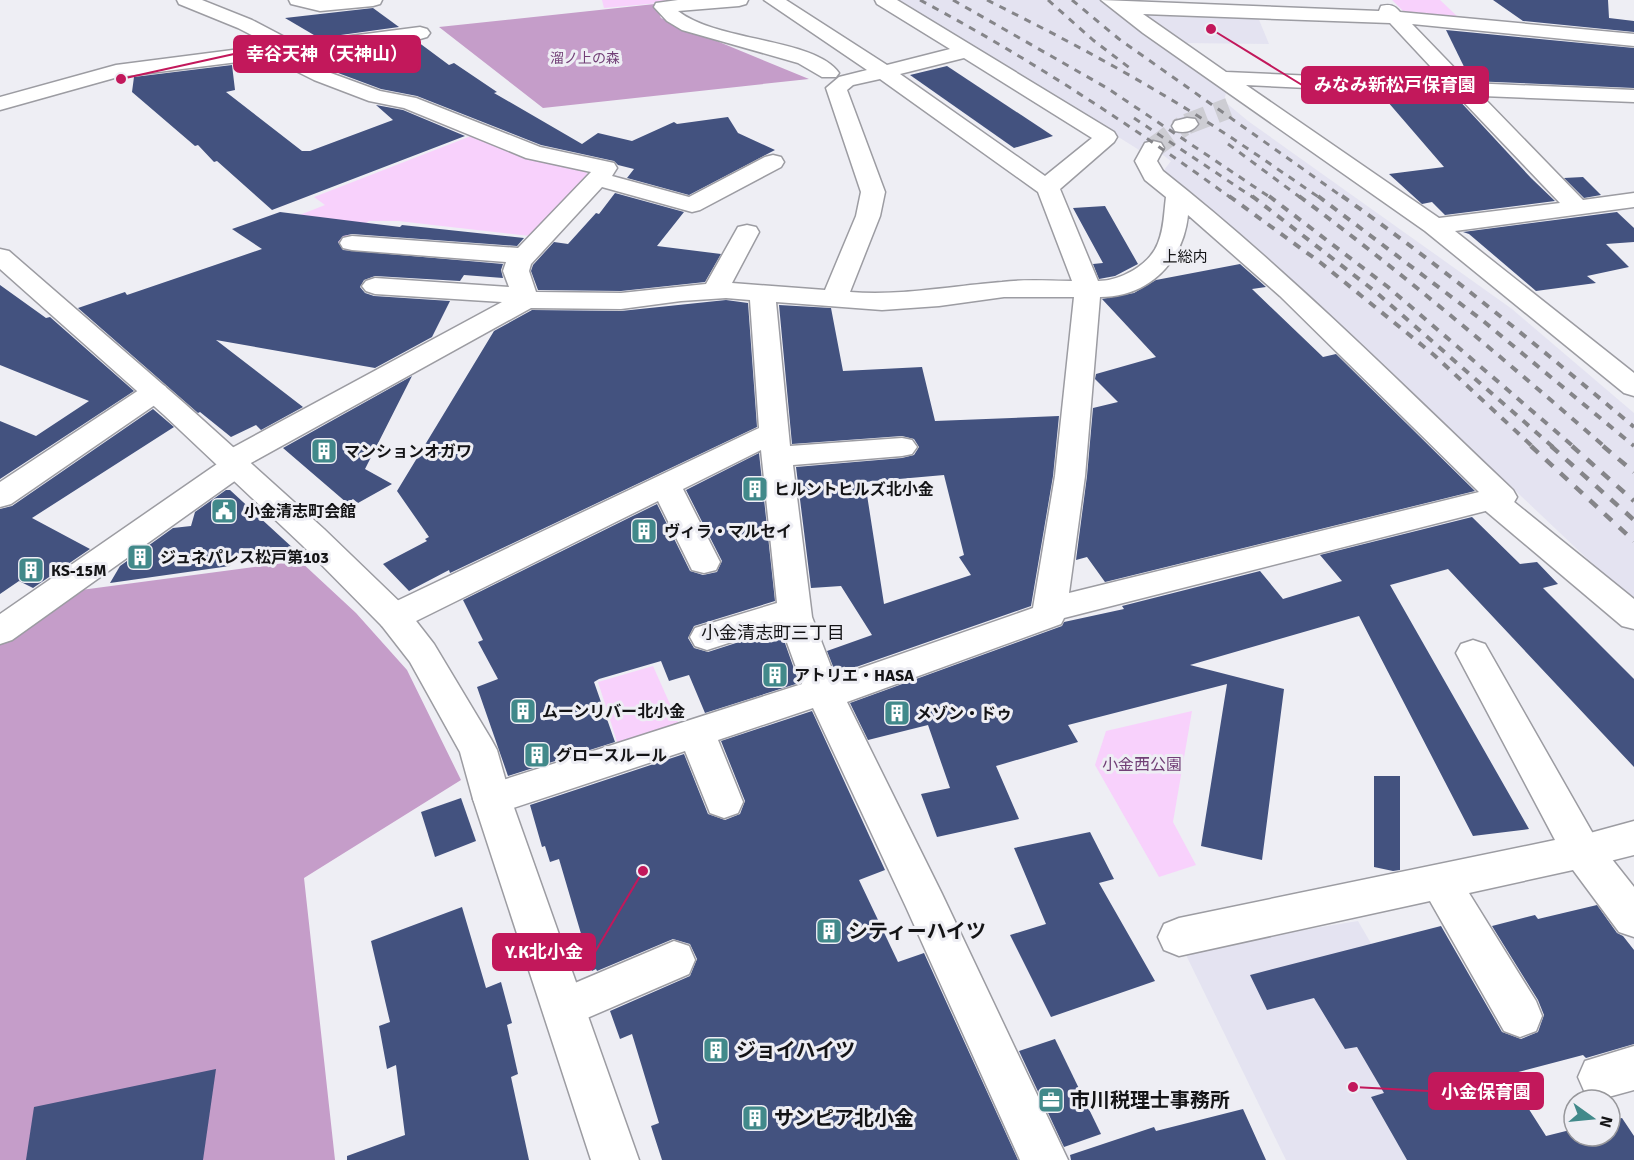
<svg xmlns="http://www.w3.org/2000/svg" width="1634" height="1160" font-family="Signika,'Noto Sans JP',sans-serif">
<style>
.built{fill:#e4e3f1}
.green{fill:#f8d1fc}
.forest{fill:#c59dc9}
.building{fill:#43527f;fill-rule:evenodd}
.lines{fill:none;stroke-linecap:round;stroke-linejoin:round}
.minor-tunnel{stroke:#cdcdd3;stroke-width:21;stroke-dasharray:21 10;stroke-linecap:butt}
.minor-casing{stroke:#9c9ca2;stroke-width:3}
.tertiary-casing{stroke:#9c9ca2;stroke-width:3}
.minor{fill:#fff;fill-rule:evenodd}
.tertiary{fill:#fff;fill-rule:evenodd}
.rail-far2{stroke:#858589;stroke-width:3;stroke-dasharray:7 7;stroke-linecap:butt}
.rail-far1{stroke:#858589;stroke-width:4;stroke-dasharray:8 8;stroke-linecap:butt}
.rail{stroke:#858589;stroke-width:4.5;stroke-dasharray:10 10;stroke-linecap:butt}
.labels{text-anchor:middle;stroke-width:6;stroke-linejoin:round;paint-order:stroke}
.far-park-label{font-size:14px;fill:#713f76;stroke:#eeeef4}
.far-neighbourhood-label{font-size:15px;fill:#141416;stroke:#eeeef4}
.poi-label{font-size:16px;font-weight:bold;fill:#141416;stroke:#eeeef4;text-anchor:start}
.park-label{font-size:16px;fill:#713f76;stroke:#eeeef4}
.neighbourhood-label{font-size:18px;fill:#141416;stroke:#eeeef4}
.near-poi-label{font-size:20px;font-weight:bold;fill:#141416;stroke:#eeeef4;text-anchor:start}
.leader{fill:none;stroke:#c2185b;stroke-width:2}
.callout-dot{fill:#c2185b;stroke:#eeeef4;stroke-width:2}
.callout{fill:#c2185b;stroke:#c2185b;stroke-width:2}
.callout-label{font-size:18px;text-anchor:middle;font-weight:bold;fill:#fff}
</style>
<rect width="100%" height="100%" fill="#eeeef4"/>
<g class="built">
<path d="M892,0h212l123,89 -3,12 24,20 264,188 122,104v190l-319,-302 -139,-113 -12,-18 7,-9 -26,-19 -6,8 -3,-2 -187,-116z"/>
<path d="M1134,12l123,3 12,29 -88,-1z"/>
<path d="M1358,921l35,60 106,179h-213l-100,-205 45,-13z"/>
</g>
<g class="green">
<path d="M602,0h91l-89,8z"/>
<path d="M1392,0h48l19,18 -53,-4z"/>
<path d="M471,136h5l46,22 63,13 5,6 -60,59 -132,-15h-29l-33,23 -59,-20 48,-19 -11,-8z"/>
<path d="M653,666l28,63 -62,19 -21,-66z"/>
<path d="M1192,711l-19,111 23,43 -37,12 -64,-112 11,-34z"/>
</g>
<g class="forest">
<path d="M655,4l6,14 148,61 -266,29 -104,-81z"/>
<path d="M300,561l56,52 51,57 54,110 -157,98 31,282h-335v-516l81,-54z"/>
</g>
<g class="building">
<path d="M1493,0h115l1,18 25,3v11l-111,-11z"/>
<path d="M373,8l26,19 -80,11 -34,-20z"/>
<path d="M1446,30l188,18v40l-163,-7z"/>
<path d="M418,42l31,23 5,-2 43,29 -3,1 88,51 16,-11 34,8 42,-19 3,2 51,-7 10,16 37,17 -86,45 -62,-17 7,-9 -16,-4 -4,-4 -73,-16 -124,-49 -36,-7 -43,-16 -22,-18z"/>
<path d="M232,65l3,25 -9,2 76,59h8l83,-31 -17,-15 27,5 62,26 -193,74 -55,-49 -3,1 -16,-17 -3,1 -63,-54 2,-15z"/>
<path d="M947,66l106,70 -39,12 -104,-73z"/>
<path d="M1381,94l75,3 75,81 24,23 -110,14 -13,-13 -10,2 -33,-30 55,-7z"/>
<path d="M1583,177l18,18 -17,3 -20,-20z"/>
<path d="M615,193l69,19 -27,34 64,8 -16,28 -84,9 -83,-1 -7,-19 2,-6 21,-23 14,2 28,-31 3,1z"/>
<path d="M1105,206l33,58 -23,12 -16,3 -6,-15 10,-1 -30,-55z"/>
<path d="M280,212l120,15 2,-2 122,13 -7,8 -165,-12 -9,2 -5,6 5,8 160,14 -2,6 2,8 -39,-3 -4,6 -85,-5 -11,4 -4,7 5,6 9,3 76,5 -18,36 -57,31 -159,-28 87,67 -42,23 -5,-5 -25,12 -31,-25 -2,1 -120,-105 47,-16 2,3 135,-46 -30,-20z"/>
<path d="M1617,212l17,16v14l-28,2 23,23 -42,9 9,7 -60,8 -67,-57 -6,-2z"/>
<path d="M1240,264l26,23 -14,2 71,68 13,-3 139,137 -370,91 -18,-25 -11,3 11,-84 6,-68 25,-6 -23,-23 1,-5 60,-17 -54,-58 32,-6 22,-13z"/>
<path d="M0,285l46,33 4,-1 84,74 -134,88v-58l36,15 53,-35 -89,-36z"/>
<path d="M726,300l22,3 9,124 -307,146 -1,-3 -40,21 -26,-27 44,-23 -2,-2 4,-2 -32,-46 97,-160 38,-21 89,1z"/>
<path d="M779,305l52,3 12,63 79,-4 13,54 124,-5 -6,60 -22,130 -195,68 -9,-23 45,-16 -31,-49 -30,2 -15,-121 106,-9 12,-3 5,-8 -5,-8 -12,-3 -110,8zM944,475l20,80 -5,2 12,18 -87,29 -19,-122z"/>
<path d="M412,376l-47,93 27,15 -34,19 -5,-4 -6,4 -64,-55z"/>
<path d="M153,409l21,18 -142,91 58,31 -57,39 -14,-7 -19,13v-85l12,-3z"/>
<path d="M759,453l16,148 -81,25 -6,12 6,10 14,4 72,-23 19,54 -94,30 -16,-38 -20,6 -8,-20 -62,18 -5,3 21,60 -107,34 -31,-89 21,-8 -20,-37 5,-2 -20,-40 194,-96 33,67 13,4 14,-3 5,-11 -36,-71z"/>
<path d="M226,490h4l64,59 -62,7 -2,10 -120,17 10,-17 53,-38 18,-2 4,-14z"/>
<path d="M1472,517l48,47 17,-2 21,22 -15,4 91,91v88l-186,-198 -58,16 139,244 -56,7 -114,-220 -169,49 94,24 -22,171 -61,-14 26,-162 -159,41 10,17 -82,24 23,53 -82,18 -16,-43 29,-6 -22,-63 -60,15 -18,-37 212,-77 2,-4 60,-13 -2,-3 138,-35 23,28 59,-18 -22,-26z"/>
<path d="M812,711l73,159 -26,10 39,82 26,-9 94,207h-356l-11,-34 8,-3 -27,-89 -12,5 -10,-28 80,-35 7,-17 -7,-15 -17,-5 -76,32 -1,-2 -4,2 -33,-112 -9,3 -5,-16 -3,1 -12,-42 154,-51 24,60 17,6 15,-6 5,-13 -24,-60z"/>
<path d="M1374,776h26v94l-7,1 -19,-4z"/>
<path d="M461,798l15,43 -41,16 -14,-45z"/>
<path d="M1090,832l24,47 -15,4 56,98 -104,36 -41,-82 36,-11 -32,-76z"/>
<path d="M1597,905l20,28 6,3 11,14v94l-48,14 -3,-3 -76,20 39,61 28,-7v7h36v-15l12,-3 12,18v24h-227l-36,-63 13,-4 -27,-46 -12,2 -31,-51 -47,12 -17,-35 191,-49 61,106 19,7 17,-7 6,-17 -6,-15 -46,-74 43,-11 3,4z"/>
<path d="M462,907l24,81 15,-6 11,41 -5,2 11,49 -7,3 18,83h-182v-4l58,-21 -9,-70 -9,4 -8,-43 11,-4 -19,-81z"/>
<path d="M1055,1039l46,95 -37,13 -45,-96z"/>
<path d="M216,1069l-13,91h-177l8,-53z"/>
<path d="M1243,1109l23,51h-195l-1,-5 84,-28 2,4z"/>
</g>
<g class="lines">
<g class="minor-tunnel">
<path d="M1187,124l42,-16"/>
<path d="M1153,148l30,-22"/>
</g>
<defs>
<g id="minor">
<path d="M177,0h25l50,20 44,23 124,-16 7,2 3,4 -3,4 -7,2 -126,16 34,17 52,19 36,7 124,49 74,16 3,5 -5,8 77,21 76,-40 8,-2 8,2 3,5 -3,5 -81,43 -8,2 -90,-25 -71,77 -2,7 7,21 85,1 85,-9 32,-57 9,-2 9,2 3,5 -27,51 93,7 31,-74 5,-24 -35,-104 13,-11 28,-7 -103,-70h22l101,65 63,-16 -73,-45 -2,-4h22l217,132 3,5 -3,5 -54,47 38,92c22,0 52,-16 60,-38 6,-14 6,-31 8,-46l-21,-17 -10,-19 10,-18 8,-2 8,2 3,5 -7,13 6,10c124,98 235,210 350,319l4,7 -4,7 -449,114 -3,6 -214,78 95,192 126,266h-48l-114,-253 -93,-199 -95,32 25,62 -5,11 -14,5 -14,-5 -25,-62 -193,64 -14,-5 -5,-11 5,-11 324,-104 -21,-58 -74,24 -12,-4 -5,-9 5,-9 82,-25 -16,-153 -78,39 37,73 -4,8 -12,3 -12,-3 -34,-69 -252,125 -12,3 -12,-3 -5,-9 5,-9 377,-180 -9,-128 -24,-2 -45,3 -60,8 -90,-1 -282,156 -3,9 -234,167 -12,4v-30l217,-150 -2,-2 4,-7 283,-153 -127,-8 -9,-3 -4,-5 4,-5 9,-3 134,9 -6,-16 3,-9 -154,-12 -9,-2 -3,-5 3,-5 9,-2 166,12 73,-76 -65,-14 -122,-50 -35,-7 -55,-21 -44,-22 -152,19 -118,33v-13l116,-32 155,-20 -33,-17 -59,-24zM964,58l128,80 -47,38 -145,-102zM880,79l158,113 34,89c-23,0 -47,-2 -70,1 -51,4 -100,14 -152,10l30,-76 5,-24 -38,-102 6,-5zM1188,215l92,81 199,196 -410,101 16,-117 15,-179c49,0 83,-35 88,-82zM1004,297h70l-19,179 -22,132 -198,69 -23,-60 -19,-152 109,-9 10,-2 5,-7 -5,-7 -10,-2 -112,8 -14,-144 106,8 57,-4z"/>
<path d="M289,0h93l-2,4 -7,2 -53,5 -29,-7z"/>
<path d="M678,0h70l-2,4 -7,2 -61,5c39,31 137,27 161,62l-3,4h-14l-24,-14 -116,-33 -15,-9 -13,-14 2,-4z"/>
<path d="M1101,0l278,11 2,-5c9,-2 13,-1 19,6l234,22v12l-222,-22 57,59 165,7v12l-152,-6 101,104 51,-7v14l-179,24 179,142v23l-10,-3 -199,-162 -282,-198zM1143,14l247,9 55,59 -219,-10zM1246,85l211,10 103,108 -121,15z"/>
<path d="M1187,118l8,1 3,5c-6,8 -13,9 -23,7l-3,-5 3,-5z"/>
<path d="M155,383l10,3 4,6 -4,6 -154,106 -11,3v-25l145,-96z"/>
<path d="M1473,640l12,4 111,195 38,48v50l-15,-5 -46,-62 -104,23 67,108 6,15 -6,15 -16,6 -16,-6 -74,-130 -251,55 -15,-6 -6,-13 6,-13 15,-6 376,-78 -99,-187 5,-9z"/>
<path d="M674,941l15,5 6,14 -6,14 -125,54 -15,-6 -7,-14 7,-14z"/>
<path d="M1634,1046v44l-33,9 -16,-6 -7,-16 7,-16z"/>
</g>
<g id="tertiary">
<path d="M0,249l9,2 175,152 140,126 82,79 28,36 57,95 6,11 14,49 128,361h-48l-118,-361 -13,-47 -50,-90 -28,-36 -80,-81 -138,-130 -164,-146z"/>
<path d="M1492,490l11,3 131,106v30l-12,-3 -141,-119 -5,-7 5,-7z"/>
<path d="M1634,821v34l-52,13 -14,-5 -6,-12 6,-12z"/>
</g>
</defs>
<use href="#minor" class="minor-casing"/>
<use href="#tertiary" class="tertiary-casing"/>
<use href="#minor" class="minor"/>
<use href="#tertiary" class="tertiary"/>
<g class="rail-far2">
<path d="M920,0c109,58 211,125 311,198"/>
<path d="M953,0l154,88 164,110"/>
<path d="M987,0c58,29 116,59 173,93 55,32 107,69 160,105"/>
<path d="M1048,0l45,40 38,29"/>
<path d="M1072,0l47,39 225,159"/>
<path d="M1134,118l120,80"/>
<path d="M1228,144l73,54"/>
</g>
<g class="rail-far1">
<path d="M1229,196l92,67 113,92 99,92"/>
<path d="M1252,196l125,97 176,154"/>
<path d="M1269,196l119,91 186,160"/>
<path d="M1299,196c106,79 206,164 306,251"/>
<path d="M1318,196l164,124 152,126"/>
<path d="M1342,196c102,72 197,151 292,231"/>
</g>
<g class="rail">
<path d="M1531,446l103,95"/>
<path d="M1551,446l83,74"/>
<path d="M1572,446l62,55"/>
<path d="M1603,446l31,26"/>
</g>
</g>
<defs>
<symbol id="building-square" viewBox="-11 -11 22 22"><rect x="-9" y="-9" width="18" height="18" rx="4" fill="#41898a" stroke="#eeeef4"/><path d="M-4-6H4V6H1V3H-1V6H-4ZM-2.5-4.3h1.7v1.8h-1.7ZM.8-4.3h1.7v1.8H.8ZM-2.5-1h1.7V.8h-1.7ZM.8-1h1.7V.8H.8Z" fill="#fff"/></symbol>
<symbol id="civic-square" viewBox="-11 -11 22 22"><rect x="-9" y="-9" width="18" height="18" rx="4" fill="#41898a" stroke="#eeeef4"/><path d="M-.6-6.5H3V-4.5H.6V-3L4-1V1h2V6H-6V1h2V-1L-.6-3ZM-1.2 2.5V6h2.4V2.5Z" fill="#fff"/></symbol>
<symbol id="office-square" viewBox="-11 -11 22 22"><rect x="-9" y="-9" width="18" height="18" rx="4" fill="#41898a" stroke="#eeeef4"/><path d="M-6-3h4V-5.5h4V-3h4V5H-6ZM-1-4.5V-3h2v-1.5ZM-6 0V1H6V0Z" fill="#fff"/></symbol>
</defs>
<g fill-rule="evenodd">
<use href="#building-square" x="309" y="436" width="30" height="30"/>
<use href="#building-square" x="740" y="474" width="30" height="30"/>
<use href="#civic-square" x="209" y="496" width="30" height="30"/>
<use href="#building-square" x="629" y="516" width="30" height="30"/>
<use href="#building-square" x="125" y="542" width="30" height="30"/>
<use href="#building-square" x="16" y="555" width="30" height="30"/>
<use href="#building-square" x="760" y="660" width="30" height="30"/>
<use href="#building-square" x="508" y="696" width="30" height="30"/>
<use href="#building-square" x="882" y="698" width="30" height="30"/>
<use href="#building-square" x="522" y="740" width="30" height="30"/>
<use href="#building-square" x="814" y="916" width="30" height="30"/>
<use href="#building-square" x="701" y="1035" width="30" height="30"/>
<use href="#office-square" x="1036" y="1085" width="30" height="30"/>
<use href="#building-square" x="740" y="1103" width="30" height="30"/>
</g>
<g class="labels">
<g class="far-park-label">
<text x="585" y="63">溜ノ上の森</text>
</g>
<g class="far-neighbourhood-label">
<text x="1185" y="262">上総内</text>
</g>
<g class="poi-label">
<text x="344" y="457">マンションオガワ</text>
<text x="774" y="495">ヒルントヒルズ北小金</text>
<text x="244" y="517">小金清志町会館</text>
<text x="664" y="537">ヴィラ・マルセイ</text>
<text x="160" y="563">ジュネパレス松戸第103</text>
<text x="51" y="576">KS-15M</text>
<text x="794" y="681">アトリエ・HASA</text>
<text x="542" y="717">ムーンリバー北小金</text>
<text x="916" y="719">メゾン・ドゥ</text>
<text x="556" y="761">グロースルール</text>
</g>
<g class="park-label">
<text x="1142" y="770">小金西公園</text>
</g>
<g class="neighbourhood-label">
<text x="773" y="639">小金清志町三丁目</text>
</g>
<g class="near-poi-label">
<text x="848" y="938">シティーハイツ</text>
<text x="736" y="1057">ジョイハイツ</text>
<text x="1070" y="1107">市川税理士事務所</text>
<text x="774" y="1125">サンピア北小金</text>
</g>
</g>
<path class="leader" d="M121 79L234 54M1211 29L1302 85M643 871L595 952M1353 1087L1429 1091"/>
<g class="callout-dot">
<circle cx="121" cy="79" r="6"/>
<circle cx="1211" cy="29" r="6"/>
<circle cx="643" cy="871" r="6"/>
<circle cx="1353" cy="1087" r="6"/>
</g>
<g class="callout">
<rect x="234" y="36" width="186" height="36" rx="6"/>
<rect x="1302" y="67" width="186" height="36" rx="6"/>
<rect x="493" y="934" width="102" height="36" rx="6"/>
<rect x="1429" y="1073" width="114" height="36" rx="6"/>
</g>
<g class="callout-label">
<text x="327" y="60">幸谷天神（天神山）</text>
<text x="1395" y="91">みなみ新松戸保育園</text>
<text x="544" y="958">Y.K北小金</text>
<text x="1486" y="1098">小金保育園</text>
</g>
<g transform="translate(1592 1118) rotate(105)"><circle r="28" fill="#eeeef4" stroke="#97979b" stroke-width="1.5"/>
<path d="M0-4.5L10 22L0 15L-10 22Z" fill="#41898a"/>
<text y="-9" font-size="16" font-weight="bold" text-anchor="middle" fill="#141416">N</text>
</g>
</svg>
